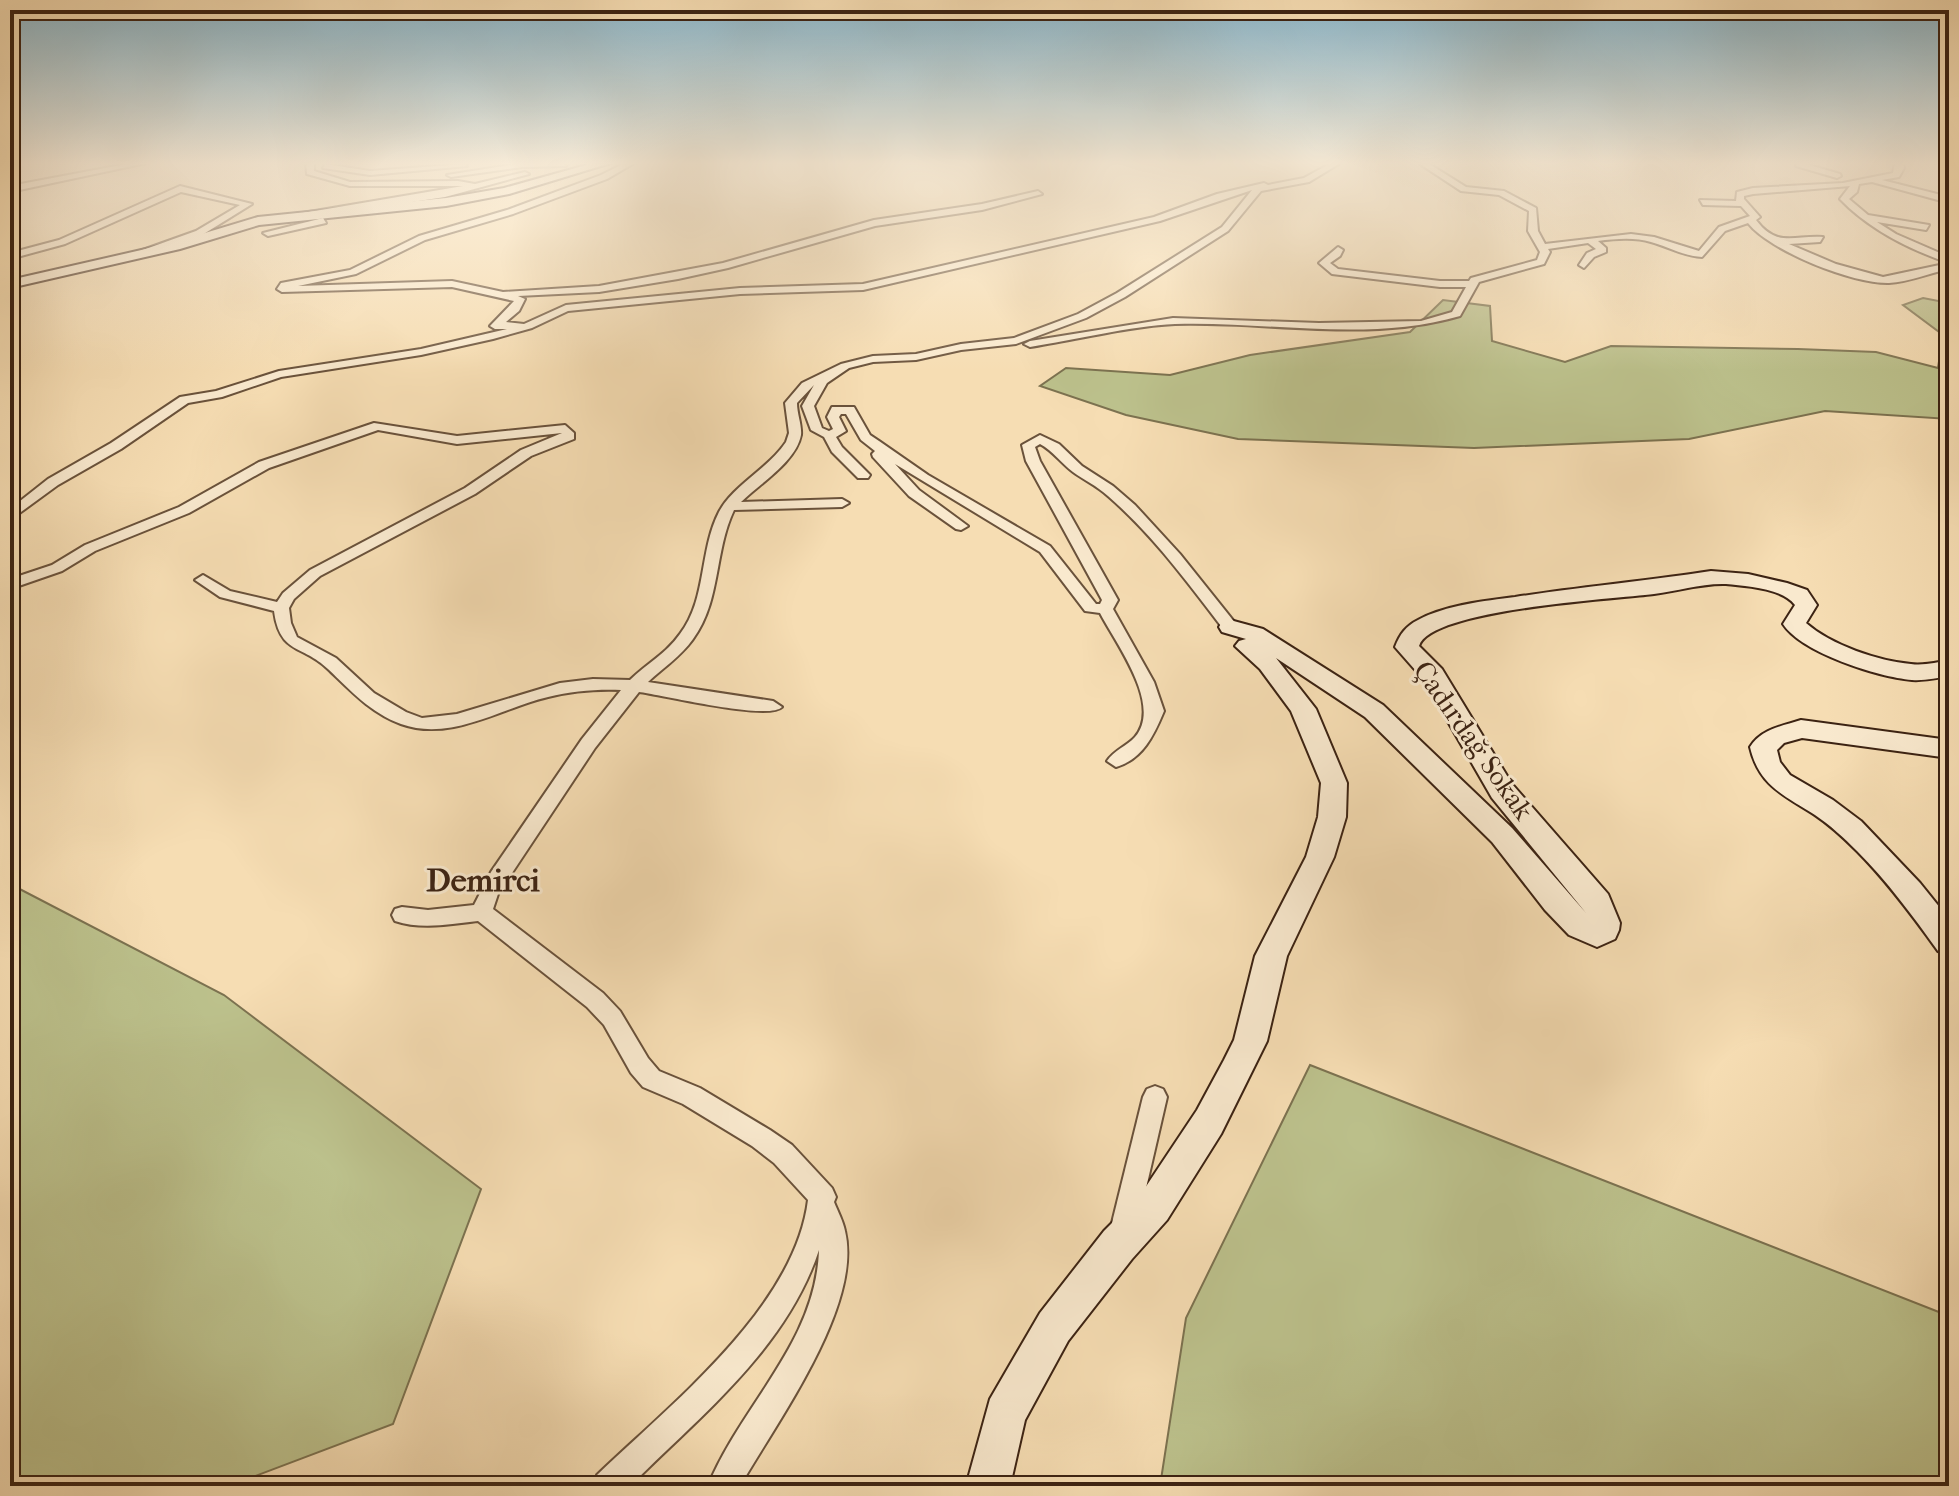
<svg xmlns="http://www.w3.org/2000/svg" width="1959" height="1496" font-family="'IM FELL French Canon',serif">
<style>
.green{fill:#bcc18c;stroke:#7c7250;stroke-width:2}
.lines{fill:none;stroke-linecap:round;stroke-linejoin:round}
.street-casing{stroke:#6a523b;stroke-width:4}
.secondary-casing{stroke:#3c2313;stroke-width:4}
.street{fill:#f9e9ce;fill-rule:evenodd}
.secondary{fill:#f9e9ce;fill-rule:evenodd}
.labels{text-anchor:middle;stroke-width:6;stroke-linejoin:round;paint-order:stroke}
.street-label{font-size:28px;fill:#3c2313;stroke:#f9e9ce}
.quarter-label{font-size:32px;font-weight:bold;fill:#3c2313;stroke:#f9e9ce}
</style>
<rect width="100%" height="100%" fill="#f6ddb3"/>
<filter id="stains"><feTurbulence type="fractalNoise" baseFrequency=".0025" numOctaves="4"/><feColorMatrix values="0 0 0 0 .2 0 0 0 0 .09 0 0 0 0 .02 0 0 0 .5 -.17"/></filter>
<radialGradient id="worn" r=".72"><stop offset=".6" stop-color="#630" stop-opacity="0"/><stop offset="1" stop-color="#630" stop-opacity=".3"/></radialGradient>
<g class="green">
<path d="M1923,298l26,5v116l-124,-8 -136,28 -215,9 -236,-9 -112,-24 -86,-29 26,-18 104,7 80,-20 160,-23 33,-32 47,6 2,35 73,21 46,-16 187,3 78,3 62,16 5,-33 -40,-30z"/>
<path d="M10,884l214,111 257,194 -88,235 -164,62h-219z"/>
<path d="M1310,1065l639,251v170h-789l26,-168z"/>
</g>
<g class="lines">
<defs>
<g id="street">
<path d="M137,162h14l-141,30v-6z"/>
<path d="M306,162h8v9l36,11 108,-1 17,3 50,-12 4,2 -84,23 -139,21 -3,-5 160,-27h-113l-43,-12z"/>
<path d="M563,162l3,4 -44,1 -71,10 -4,-2 75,-12z"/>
<path d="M627,162h9l-29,17 -94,35 -88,26 -69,34 -58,12 154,-5 51,11 96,-6 124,-23 151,-43 108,-16 56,-13 4,3 -60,16 -107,16 -147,42 -50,11 -79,13 -81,4 7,3 -6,12 -13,11 18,2 42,-19 174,-17 123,-4 291,-67 63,-23 47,-11 4,2 36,-7 29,-16h9l-33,20 -48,9 -33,40 -103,66 -39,21 -70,26 -55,6 -45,10 -43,2 -24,6 -22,15 -13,23 8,22 7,3 4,-2 -6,-12 5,-10h22l16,28 9,6 49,34 122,71 46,58h4l2,-4 -76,-139 -4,-16 18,-10 19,9 23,22 31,20 22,19 45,49 56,70 2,3 -2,3h-12c-36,-47 -71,-95 -116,-134 -11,-10 -24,-16 -35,-24 -12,-9 -20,-21 -33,-28l-5,3 5,14 78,139 -5,9 41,73 10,29c-10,24 -21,48 -48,56l-9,-6c7,-11 20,-15 28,-24 28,-32 -19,-93 -35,-124l-15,-2 -45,-59 -145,-88 24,26 49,36 -7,4 -5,-1 -47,-33 -36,-39 -1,-3 3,-3 -14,-11 -15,-26h-5l-2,3 7,14 -10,6 6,10 28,28 -2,3h-10l-26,-26 -8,-15 -13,-7 -9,-24 12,-21 -17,18c0,11 5,22 4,32 -5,27 -42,49 -60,67l101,-3 7,4 -7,4 -108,3c-20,42 -13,91 -41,129 -12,17 -30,29 -45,43l125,19 9,6c-13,14 -119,-12 -143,-15l-44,56 -97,146 -5,15 110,84 17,18 28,47 11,13 41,17 70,42 22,15 40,43 4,9 -2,5c4,10 9,19 11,29 18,75 -69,192 -105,255h-32c33,-81 108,-143 111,-236 -33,99 -118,165 -189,236h-37l4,-11c74,-71 198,-168 211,-275l-34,-37 -22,-17 -69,-42 -40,-17 -12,-14 -27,-48 -17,-18 -109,-86c-28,3 -56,9 -83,0l-3,-6 3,-6 7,-2 26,3 46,-5 17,-33 91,-133 39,-49c-24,-1 -49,1 -73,7 -47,11 -97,45 -147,27 -30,-11 -50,-33 -73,-55 -26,-25 -48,-14 -54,-58l-54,-14 -25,-17 8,-5 27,16 47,11 6,-9 27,-23 155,-82 56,-38 41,-17 -105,11 -79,-14 -109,38 -80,45 -94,38 -33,20 -52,18v-10l42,-14 33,-20 94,-38 80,-45 115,-39 83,13 108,-11 9,8v6l-43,17 -56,38 -155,82 -26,23 -5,9 2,15 6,14 39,21 38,35 32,19 16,6 35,-4 103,-31 33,-4 37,1c16,-16 37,-27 50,-46 27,-35 19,-83 39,-122 14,-27 49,-43 67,-70l3,-9 -4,-30 17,-20 39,-19 32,-8 43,-2 45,-10 53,-6 64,-24 39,-21 105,-66 30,-37 -92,31 -297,69 -123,4 -172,17 -36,17 -39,11 -72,16 -140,22 -59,20 -34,6 -67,46 -63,36 -48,35v-11l38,-30 63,-36 69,-46 36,-6 63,-20 142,-22 86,-20h-12l-5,-3 24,-25 -62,-14 -170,5 -5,-3 4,-6 69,-13 69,-34 88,-26 94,-35z"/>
<path d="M1417,162h9l40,25 38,4 32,17 2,23 7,13 86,-10 23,3 45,14 20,-24 31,-11 -9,-10 -38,-1 -3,-5 36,1 1,-9 16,-4 90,-5 50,-10 2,-11h8l1,6 -5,9 -17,3 67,17v6l-77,-21 -13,2 -2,8 -8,7 19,16 61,10 -3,5 -49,-8 19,12 53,23v6c-41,-14 -80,-34 -109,-64l10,-13 -97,8 -9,2v3l16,18 -4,3c21,28 38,15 67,17l-3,5 -31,2 47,20 47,13 66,-14v6c-20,4 -40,13 -60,14 -36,1 -119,-32 -141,-60l-23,8 -23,26c-19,-1 -33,-10 -51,-15 -17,-5 -36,-3 -53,-1l8,7v4l-12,5 -10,11 -5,-3 8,-12 9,-4 -8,-6 -40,6 2,3 -6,12 -65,18 -19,34c-92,27 -191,5 -285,8 -44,2 -101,16 -145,23l-6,-3 6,-3 143,-23 146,5 102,-2 31,-9 14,-25h-26l-108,-13 -13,-11 19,-16 5,3 -3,6 -10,7 8,6 102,12h29l2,-3 66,-18 3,-8 -12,-21 1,-20 -30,-16 -38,-4z"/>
<path d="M1799,162l41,12 1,2 -4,2 -41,-12z"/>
<path d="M326,164l44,7 93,-7 4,2 -97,9 -47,-7z"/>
<path d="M180,186l72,18 -50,31 -62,20v-4l56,-20 44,-26 -59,-13 -116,52 -55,15v-6l49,-13z"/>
<path d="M323,218l3,5 -58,13 -5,-3z"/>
<path d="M1155,1086l8,3 4,8 -30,130 -4,9 -9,4 -9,-4 -4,-9 32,-130 4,-8z"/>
</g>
<g id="secondary">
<path d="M597,162h17l-105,32 -63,12 -187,19 -79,24 -170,39v-8l162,-37 86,-26 188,-19 58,-10z"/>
<path d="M1711,571l37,3 39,9 20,7 10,15 -11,18c25,22 72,38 105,41 13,2 26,-2 38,-4v16c-12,2 -25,5 -37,4 -34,-3 -110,-27 -129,-56l12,-19c-13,-17 -49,-19 -69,-21 -24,-1 -48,7 -72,10 -39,5 -224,15 -235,52l23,23 70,115 96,110 12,29 -1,7 -4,9 -18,8 -28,-12 -24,-25 -53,-68 -127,-125 -89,-59 40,51 31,74 -1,34 -12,40 -47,99 -20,85 -46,93 -54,86 -35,39 -64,82 -43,79 -15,66h-44l24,-87 50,-86 64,-82 37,-37 56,-84 27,-50 10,-20 21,-84 51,-99 12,-40 3,-34 -30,-72 -31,-42 -25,-23 4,-5 7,-2 -24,-7 -3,-5 3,-5 8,-2 33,9 120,76 129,123 74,85 -94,-115 -68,-118 -29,-33c5,-13 11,-21 23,-27 28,-15 66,-19 97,-23 65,-10 131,-16 196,-26z"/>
<path d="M1801,720l148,20v18l-147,-20 -18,5 -7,7 3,12 10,13 43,25 28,21 59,62 29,36v36l-11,-4c-25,-35 -51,-70 -81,-100 -13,-13 -27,-26 -42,-36 -31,-20 -56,-29 -65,-68 11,-18 32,-21 51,-27z"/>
</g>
</defs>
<use href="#street" class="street-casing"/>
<use href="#secondary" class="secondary-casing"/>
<use href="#street" class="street"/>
<use href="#secondary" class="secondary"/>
</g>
<linearGradient id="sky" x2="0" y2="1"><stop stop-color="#8ab8ce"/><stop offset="0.44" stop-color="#fbf0dd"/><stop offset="1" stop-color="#fbf0dd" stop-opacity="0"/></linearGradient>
<rect width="1959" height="371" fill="url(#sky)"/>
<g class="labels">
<g class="street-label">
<text transform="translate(1474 740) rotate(55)" y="10">Çadırdağ Sokak</text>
</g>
<g class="quarter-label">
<text x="483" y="891">Demirci</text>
</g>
</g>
<rect width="1959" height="1496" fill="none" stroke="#f6ddb3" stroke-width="40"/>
<rect x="12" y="12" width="1935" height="1472" fill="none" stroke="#3c2313" stroke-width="4"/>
<rect x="20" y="20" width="1919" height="1456" fill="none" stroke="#3c2313" stroke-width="2"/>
<rect width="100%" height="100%" filter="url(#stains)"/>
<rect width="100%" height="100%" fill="url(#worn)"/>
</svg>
